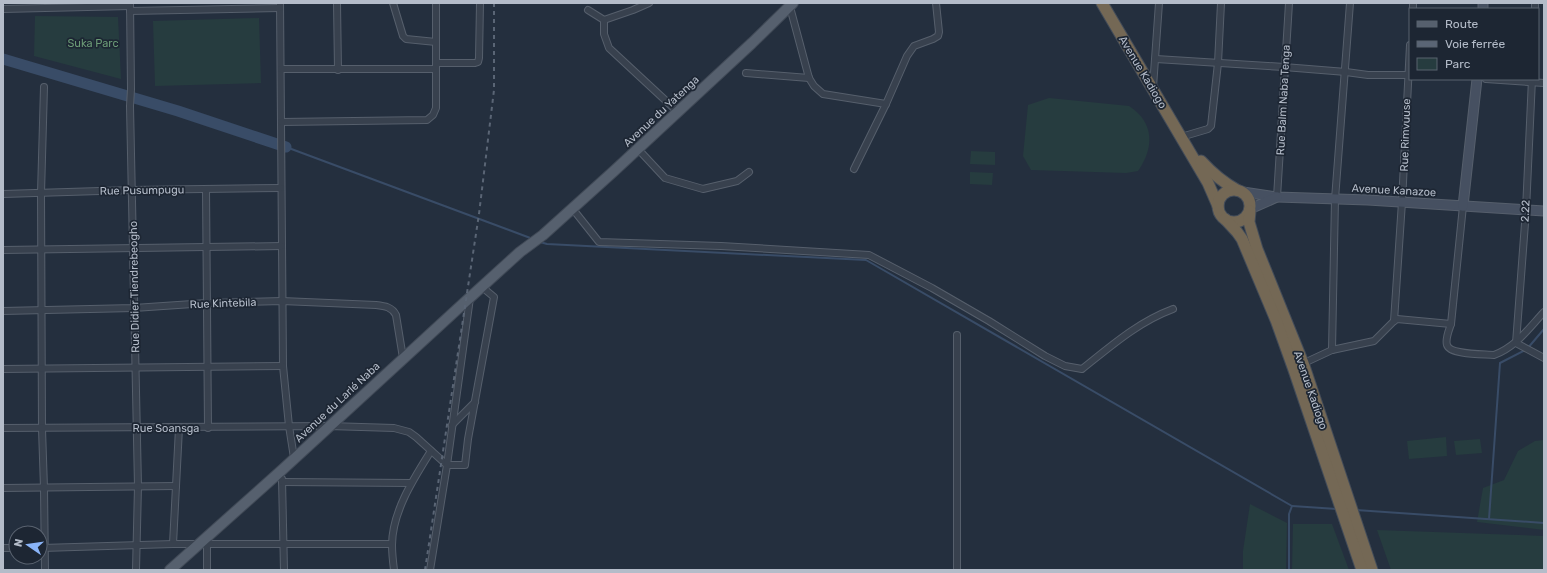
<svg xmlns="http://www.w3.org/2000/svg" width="1547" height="573" font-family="Rubik,sans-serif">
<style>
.green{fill:#263c3f}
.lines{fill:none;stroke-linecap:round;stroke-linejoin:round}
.stream{stroke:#394c67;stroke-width:2}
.river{stroke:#394c67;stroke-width:11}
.street-casing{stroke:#565f6c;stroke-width:8}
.secondary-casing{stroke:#565f6c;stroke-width:11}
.primary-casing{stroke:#414a57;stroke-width:12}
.highway-casing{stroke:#434c59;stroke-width:13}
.street{stroke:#38414e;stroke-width:6}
.secondary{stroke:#465061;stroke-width:9}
.primary{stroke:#56606e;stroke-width:10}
.highway{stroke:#746855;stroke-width:11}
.rail{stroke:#5a6575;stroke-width:2;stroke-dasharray:4 4;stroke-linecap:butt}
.labels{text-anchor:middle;stroke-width:3.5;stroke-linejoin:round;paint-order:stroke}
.park-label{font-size:11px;fill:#6b9a76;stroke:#1d2633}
.street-label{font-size:11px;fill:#b4bcc9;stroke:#1d2633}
</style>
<rect width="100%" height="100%" fill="#242f3e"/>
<g class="green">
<path d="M35,16l83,1 3,62 -87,-23z"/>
<path d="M259,18l2,65 -106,3 -2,-65z"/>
<path d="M1049,98l80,8c26,17 25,42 9,65l-12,2 -95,-3 -8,-14 5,-51z"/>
<path d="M971,151l24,1v13l-25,-1z"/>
<path d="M970,172l23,1 -1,12 -22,-1z"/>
<path d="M1446,437l1,19 -38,3 -2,-18z"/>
<path d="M1480,439l2,14 -26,2 -2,-14z"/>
<path d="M1544,440v90l-67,-8 6,-34 21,-8 14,-29 17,-10z"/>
<path d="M1250,504l37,19 -1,47h-43v-19z"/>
<path d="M1293,524h39l17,46h-57z"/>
<path d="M1377,530l167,6v34h-153z"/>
</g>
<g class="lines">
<g class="stream">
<path d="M286,147l247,92"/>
<path d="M540,242l7,2 319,16 426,246 45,3"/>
<path d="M1356,510l188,13"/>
<path d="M1489,519l11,-156 27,-14 17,-20"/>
<path d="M1289,570v-56l3,-8"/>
</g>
<path class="river" d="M3,59l175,52 108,36"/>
<defs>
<g id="street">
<path d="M130,3l1,86 -1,17 8,380 -2,84"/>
<path d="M280,3l3,363 6,60 5,32"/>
<path d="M337,3l1,67"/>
<path d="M393,3l10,33 3,3 30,3"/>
<path d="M790,7l19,71 5,8 9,8 63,10"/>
<path d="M3,9l127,-3"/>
<path d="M1413,9v-6"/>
<path d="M1535,9v-6"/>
<path d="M588,10l16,10 29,-10 16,-7"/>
<path d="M130,11l150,-3"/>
<path d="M604,20v14l5,14 69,64"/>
<path d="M1156,59l128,8 62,5 22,3h42"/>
<path d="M436,63h39l3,-1 1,-4 1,-55"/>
<path d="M281,69h155"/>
<path d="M746,73l63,5"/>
<path d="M1486,79l58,4"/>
<path d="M44,87l-3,106 1,236 2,59 1,82"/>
<path d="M1153,87l6,-84"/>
<path d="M281,122l146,-2 6,-5 3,-7v-105"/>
<path d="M1181,137l27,-8 3,-3 7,-63 3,-60"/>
<path d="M638,149l27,29 38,11 34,-8 12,-9"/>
<path d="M854,169l32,-65 21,-48 7,-10 19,-7 5,-3 1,-4 -3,-29"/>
<path d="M206,189l2,239"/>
<path d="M3,194l129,-4 149,-2"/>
<path d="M1277,197l12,-194"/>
<path d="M1463,206l-12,118c-2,6 -6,15 -4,21 3,10 37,9 47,10 22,-8 35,-27 50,-43"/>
<path d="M572,208l27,34 122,4 148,9 63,33 57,33 56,35 20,10 17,3c29,-23 56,-47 91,-60"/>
<path d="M3,250l279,-4"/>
<path d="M3,311l131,-3 73,-5 75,-2 94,4c9,1 16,2 20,10l7,43"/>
<path d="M1394,321l8,-119 8,-157"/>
<path d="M1516,343l10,-133 6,-131"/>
<path d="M1516,343l28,15"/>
<path d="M1332,350l3,-151 15,-196"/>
<path d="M1302,364l30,-14 42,-9 20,-20 3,-2 54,5"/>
<path d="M3,369l280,-3"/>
<path d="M452,425l23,-23"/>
<path d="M3,428l326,-2 65,2 15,4 7,5 31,28h18l3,-26 26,-142 -12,-10"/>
<path d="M282,479l2,91"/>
<path d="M282,482l129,1"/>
<path d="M3,488l173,-2"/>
<path d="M173,544l6,-116"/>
<path d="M207,544v26"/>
<path d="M3,548h13"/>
<path d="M42,548l131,-4h219"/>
<path d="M394,570c-1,-8 -2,-17 -2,-25 0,-33 22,-67 39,-94"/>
<path d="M430,570l17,-105 23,-167"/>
<path d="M957,570v-235"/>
</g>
<g id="secondary">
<path d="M1483,9v-6"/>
<path d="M1243,192l34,5 91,3 176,11"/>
<path d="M1463,206l14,-127"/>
<path d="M1250,209l27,-12"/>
</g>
<path id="primary" d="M170,570l112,-100 183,-168 55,-50 23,-17 71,-64 138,-128 41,-40"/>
<g id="highway">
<path d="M1102,3l106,180 10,23"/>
<path d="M1201,161c11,12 21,21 36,29"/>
<circle cx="1234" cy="206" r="16"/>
<path d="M1250,211l-1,11 8,27 46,114 69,207"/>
<path d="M1225,219l12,13 5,7 34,81 18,50 68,200"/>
</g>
</defs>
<use href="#street" class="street-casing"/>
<use href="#secondary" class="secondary-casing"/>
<use href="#primary" class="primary-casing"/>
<use href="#highway" class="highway-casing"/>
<use href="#street" class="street"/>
<use href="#secondary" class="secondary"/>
<use href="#primary" class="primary"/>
<use href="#highway" class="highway"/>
<path class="rail" d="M425,570l54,-356 15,-124v-87"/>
</g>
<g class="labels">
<g class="park-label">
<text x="93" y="47">Suka Parc</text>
</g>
<g class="street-label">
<text transform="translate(1143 72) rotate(59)" y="4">Avenue Kadiogo</text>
<text transform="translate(1283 100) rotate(-87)" y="4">Rue Balm Naba Tenga</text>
<text transform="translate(661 111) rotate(-43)" y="4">Avenue du Yatenga</text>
<text transform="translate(1405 135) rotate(-88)" y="4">Rue Rimvuuse</text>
<text transform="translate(142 190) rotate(-1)" y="4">Rue Pusumpugu</text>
<text transform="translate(1394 190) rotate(3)" y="4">Avenue Kanazoe</text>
<text transform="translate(1525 211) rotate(-87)" y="4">2.22</text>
<text transform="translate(134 287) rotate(-91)" y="4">Rue Didier Tiendrebeogho</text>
<text transform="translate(223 303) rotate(-2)" y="4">Rue Kintebila</text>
<text transform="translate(1311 390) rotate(71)" y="4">Avenue Kadiogo</text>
<text transform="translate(337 402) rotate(-43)" y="4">Avenue du Larlé Naba</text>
<text x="166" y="432">Rue Soansga</text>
</g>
</g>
<rect width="1547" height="573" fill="none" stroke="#b4bcc9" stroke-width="8"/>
<rect x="1409" y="8" width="130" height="72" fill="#1d2633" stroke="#59626f"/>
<rect x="1417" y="21" width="20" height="6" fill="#56606e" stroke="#59626f"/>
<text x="1445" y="28" font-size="12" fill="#b4bcc9">Route</text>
<rect x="1417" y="41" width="20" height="6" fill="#5a6575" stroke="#59626f"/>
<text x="1445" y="48" font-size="12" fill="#b4bcc9">Voie ferrée</text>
<rect x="1417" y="58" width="20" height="12" fill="#263c3f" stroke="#59626f"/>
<text x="1445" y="68" font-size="12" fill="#b4bcc9">Parc</text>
<g transform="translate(28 545) rotate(283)"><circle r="19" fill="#1d2633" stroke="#59626f"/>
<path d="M0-3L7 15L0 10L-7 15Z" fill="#8ab4f8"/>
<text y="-6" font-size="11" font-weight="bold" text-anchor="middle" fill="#b4bcc9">N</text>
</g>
</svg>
